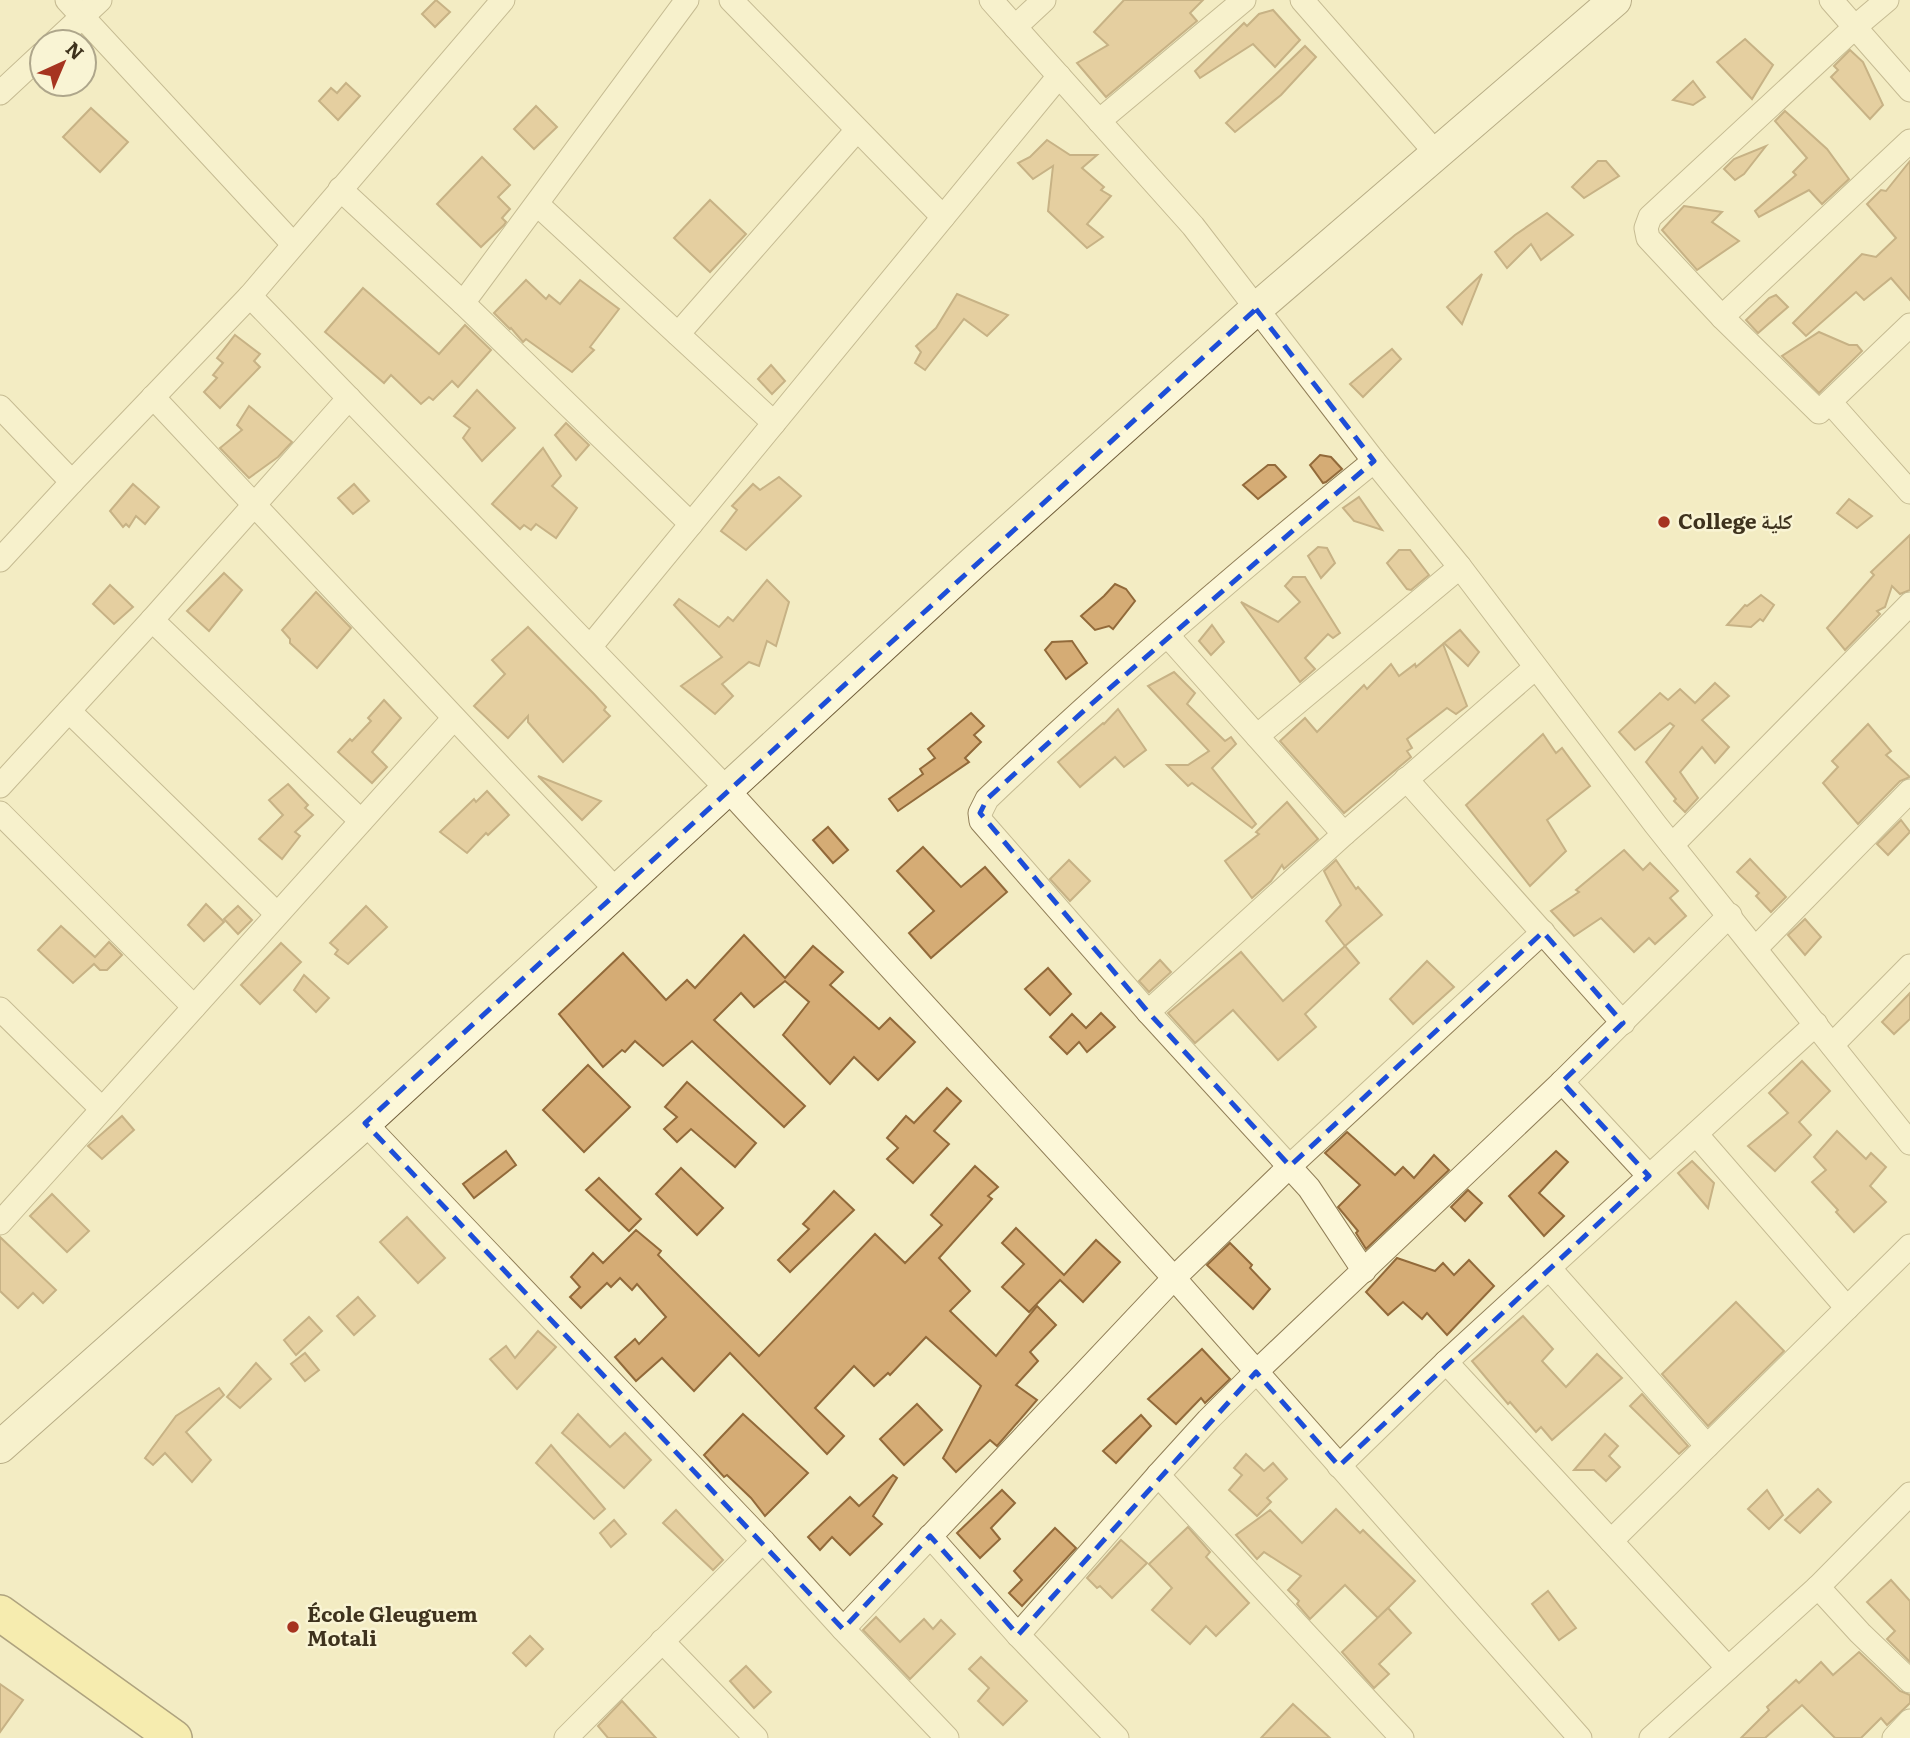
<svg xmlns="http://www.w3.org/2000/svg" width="1910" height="1738" font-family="Literata,'Noto Naskh Arabic',serif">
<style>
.building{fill:#d5ac75;stroke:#926a3a;stroke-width:2}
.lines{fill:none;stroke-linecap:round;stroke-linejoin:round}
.street-casing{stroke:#907e57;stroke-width:25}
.secondary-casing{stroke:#715e3a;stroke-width:34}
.primary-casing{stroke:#5d4a2c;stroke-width:38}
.street{stroke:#fcf7d8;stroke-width:23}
.secondary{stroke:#fcf7d8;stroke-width:32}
.primary{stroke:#faea97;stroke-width:35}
.marked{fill:none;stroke:#1d4ed8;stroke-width:5;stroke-dasharray:14 9;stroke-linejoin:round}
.poi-dot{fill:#a63420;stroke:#f9f4d4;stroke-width:2.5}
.labels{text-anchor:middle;stroke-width:5;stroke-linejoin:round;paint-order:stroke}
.poi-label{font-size:21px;font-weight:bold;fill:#3e321d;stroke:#f9f4d4;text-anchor:start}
</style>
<rect width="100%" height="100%" fill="#f3ecc3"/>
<g class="building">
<path d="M436,0l14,12 -15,15 -13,-13z"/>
<path d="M1124,0h79l-13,13 7,8 -91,76 -29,-34 31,-18 -14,-13z"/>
<path d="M1273,10l27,30 -25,27 -22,-23 -53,34 -5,-7 49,-48 3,3 12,-12z"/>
<path d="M1745,39l28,26 -21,34 -35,-37z"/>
<path d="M1305,46l11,11 -35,38 -46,37 -9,-9z"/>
<path d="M1850,50l13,12 20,43 -13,14 -39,-42 7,-7 -4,-4z"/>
<path d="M1693,81l12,16 -12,8 -20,-5z"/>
<path d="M346,83l14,13 -22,24 -19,-19 12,-13 6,5z"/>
<path d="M536,106l21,21 -23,22 -20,-20z"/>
<path d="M91,108l37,34 -28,30 -37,-35z"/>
<path d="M1785,111l42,38 22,30 -27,25 -13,-14 -50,27 -4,-6 41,-36 -3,-3 14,-14 -32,-37z"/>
<path d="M1047,140l23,15h27l-15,13 22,19 -3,3 10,6 -24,28 16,13 -16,11 -39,-37 5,-45 -20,13 -15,-16 12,-6z"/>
<path d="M1766,146l-22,28 -9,6 -11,-11 10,-10z"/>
<path d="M482,157l28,28 -12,12 12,12 -8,9 4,4 -2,3 -23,22 -44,-43z"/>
<path d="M1598,161h8l13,15 -35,22 -12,-11z"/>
<path d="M1910,161v139l-19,-22 -27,22 -8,-8 -50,44 -13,-13 69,-69 14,3 20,-19 -29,-34 14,-14 5,1z"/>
<path d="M710,200l36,34 -36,38 -36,-34z"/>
<path d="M1684,206l38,6 -10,10 27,19 -42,29 -35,-40z"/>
<path d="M1547,213l26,22 -32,25 -10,-16 -24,24 -12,-16 20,-17z"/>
<path d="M1482,274l-20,50 -15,-17z"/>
<path d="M526,280l20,19 3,-4 11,9 20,-24 39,29 -29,38 4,3 -22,22 -46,-33 -3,3 -12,-14 -1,1 -16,-16z"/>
<path d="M363,288l76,66 26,-29 26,25 -33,37 -6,-6 -19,19 -4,-3 -8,7 -30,-29 -7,8 -59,-51z"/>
<path d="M957,294l51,21 -21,21 -23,-17 -39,51 -10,-7 6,-11 -5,-6 20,-18z"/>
<path d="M1776,295l12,12 -30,26 -12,-13 23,-22z"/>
<path d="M1819,332l30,13h8l5,6 -43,42 -37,-37z"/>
<path d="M235,335l25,19 -6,7 6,6 -40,41 -16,-16 13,-14 -4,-3 10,-12 -6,-5z"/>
<path d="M1392,349l9,10 -38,38 -13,-13z"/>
<path d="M771,365l14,16 -13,13 -14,-15z"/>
<path d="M477,390l38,38 -33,33 -19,-23 7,-10 -16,-12z"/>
<path d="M249,406l43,36 -14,15 -29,21 -29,-30 22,-18 -5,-5z"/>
<path d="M566,423l23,22 -13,15 -21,-25z"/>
<path d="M543,448l18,28 -9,10 25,22 -21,30 -20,-14 -5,6 -7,-5 -4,4 -28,-25z"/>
<path d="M1320,455l11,2 11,12 -16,13 -3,1 -13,-18z"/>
<path d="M1268,465h7l11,12 -28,22 -15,-14z"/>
<path d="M779,477l22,19 -55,54 -25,-19 16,-21 -5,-4 21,-22 7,6z"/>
<path d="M133,484l26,23 -14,17 -9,-8 -7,11 -3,-3 -3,3 -13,-16z"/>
<path d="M354,484l15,17 -16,13 -15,-16z"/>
<path d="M1359,497l23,33 -28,-9 -11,-13z"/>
<path d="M1849,499l23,17 -15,12 -20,-15z"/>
<path d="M1910,535v55l-10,4 -8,-8 -7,21 -8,4 3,3 -35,36 -18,-22 47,-53 -3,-3z"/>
<path d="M1318,547l9,1 8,15 -14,15 -13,-22z"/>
<path d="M1399,550h11l19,25 -18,15 -4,-1 -20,-26z"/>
<path d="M224,573l18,17 -33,41 -22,-20z"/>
<path d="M1293,577h12l35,56 -7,5 -5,-4 -23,24 10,11 -15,13 -59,-80 37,20 22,-20 -15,-16z"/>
<path d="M767,580l22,22 -13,44 -9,-5 -8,25 -10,-4 -27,22 11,12 -18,18 -34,-28 41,-29 -48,-52 5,-6 40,28 9,-10 5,4z"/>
<path d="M1115,584l11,5 9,12 -22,28 -4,-3 -14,4 -14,-14 23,-20z"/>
<path d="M110,585l23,22 -19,17 -21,-20z"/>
<path d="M316,592l35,36 -34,40 -27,-25v-4l-8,-9z"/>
<path d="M1761,595l13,10 -11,16 -3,-2 -9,8 -24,-2 18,-20 2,1z"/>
<path d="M1212,625l12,17 -13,13 -12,-14z"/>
<path d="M528,627l66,67 12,13 -2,3 6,6 -47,46 -35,-40v-6l-20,22 -34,-32 31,-32 -13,-14z"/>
<path d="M1460,630l19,22 -11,14 -24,-23z"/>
<path d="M1072,641l15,22 -21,16 -21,-29 7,-8z"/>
<path d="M1443,644l24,62 -11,8 -9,-6 -40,31 5,9 -5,3 4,6 -67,56 -64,-72 25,-23 12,14 47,-47 3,4 24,-25 8,12 16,-12 1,3z"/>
<path d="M1174,672l21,21 -8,11 38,37 6,-4 5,7 -24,24 44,56 -4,4 -60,-45 -4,3 -21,-21h21l21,-14 -61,-65z"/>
<path d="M1715,683l14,13 -27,24 27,27 -14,16 -13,-16 -22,25 18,26 -13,14 -11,-11 2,-2 -30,-37 28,-36 -4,-3 -35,27 -16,-18 41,-39 8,7 12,-11 15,14z"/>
<path d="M384,700l17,18 -29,34 15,15 -15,16 -34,-31 12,-13 2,2 19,-20 -3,-3z"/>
<path d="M1118,709l28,41 -22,17 -9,-10 -35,30 -22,-25 45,-39 1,1z"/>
<path d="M971,713l13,13 -10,9 7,7 -16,16 4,4 -71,49 -9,-12 34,-25 -3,-5 15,-11 -7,-9z"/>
<path d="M1868,724l23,27 -5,4 24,22 -10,4 -42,43 -35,-41 15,-16 -6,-6z"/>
<path d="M1543,734l13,19 6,-5 28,38 -43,34 19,31 -36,35 -64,-81z"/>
<path d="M538,776l63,25 -19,19z"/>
<path d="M288,784l20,21 -3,3 8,7 -18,17 5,4 -18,23 -23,-20 24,-24 -14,-15z"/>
<path d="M487,791l22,24 -21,20 -2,-2 -19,20 -27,-21 34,-33 2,3z"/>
<path d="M1287,802l31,37 -34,30 -2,-4 -11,16 -19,17 -27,-37 34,-27 -3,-2z"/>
<path d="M1901,820l9,12 -22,23 -11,-11z"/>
<path d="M828,827l20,23 -15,13 -20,-23z"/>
<path d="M923,847l38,40 24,-20 22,25 -76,66 -22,-25 25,-22 -37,-40z"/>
<path d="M1624,850l19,20 7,-7 28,28 -8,7 16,18 -31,28 -6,-6 -15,14 -33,-34 -27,18 -23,-25 28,-19 -3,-2z"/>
<path d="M1750,859l36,38 -15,15 -15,-16 3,-3 -22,-21z"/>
<path d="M1069,860l21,21 -20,20 -20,-22z"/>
<path d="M1336,860l20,29 2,-2 24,28 -37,31 -19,-25 15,-16 -17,-34z"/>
<path d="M206,904l18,18 -20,19 -16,-16z"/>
<path d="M238,906l14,14 -14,14 -14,-15z"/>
<path d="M366,906l21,21 -39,37 -13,-10 3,-4 -8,-7z"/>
<path d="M1805,919l16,18 -16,18 -17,-20z"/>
<path d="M61,926l34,31 14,-15 13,13 -15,15h-7l-6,-6 -21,19 -35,-33z"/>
<path d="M744,935l41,43 28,-32 30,26 -13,13 49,44 11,-11 25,24 -37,38 -24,-23 -24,27 -47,-49 26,-33 -24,-21 -31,26 -13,-14 -27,27 91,86 -21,21 -92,-86 -29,25 -28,-25 -10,11 -3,-2 -19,17 -44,-53 64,-61 43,47 21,-20 8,8z"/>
<path d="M281,943l20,19 -41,42 -19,-19z"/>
<path d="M1345,946l14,17 -54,51 11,13 -38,33 -45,-50 -38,33 -27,-30 73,-61 42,49z"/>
<path d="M1160,960l11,12 -22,20 -10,-11z"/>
<path d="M1427,961l27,26 -41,37 -23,-25z"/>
<path d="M1048,968l23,26 -21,21 -25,-26z"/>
<path d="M304,975l25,23 -13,14 -22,-22z"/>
<path d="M1910,993v26l-16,15 -12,-12z"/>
<path d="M1101,1013l14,14 -28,25 -8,-10 -12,12 -17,-17 22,-23 14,14z"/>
<path d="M1802,1061l28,30 -31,31 12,13 -36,36 -27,-25 40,-33 -19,-20z"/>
<path d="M588,1065l42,42 -46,45 -41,-42z"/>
<path d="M687,1082l69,61 -21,24 -44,-38 -14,13 -13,-13 13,-12 -12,-10z"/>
<path d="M947,1088l14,13 -27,30 15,13 -36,39 -26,-24 11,-11 -11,-10 19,-22 8,7z"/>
<path d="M122,1116l12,14 -32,29 -14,-13z"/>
<path d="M1837,1131l29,28 5,-6 15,14 -16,19 16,16 -32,30 -18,-20 2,-2 -26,-28 14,-12 -12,-13z"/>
<path d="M1347,1132l48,43 8,-8 11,11 20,-23 15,15 -83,79 -10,-16 2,-2 -20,-24 22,-22 -35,-32z"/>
<path d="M506,1151l10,14 -42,33 -11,-14z"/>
<path d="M1556,1151l12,11 -29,31 25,23 -20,20 -35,-40z"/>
<path d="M1692,1161l22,22 -6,25 -30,-35z"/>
<path d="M975,1166l23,21 -10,9 4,3 -53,59 31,33 -20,20 46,45 41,-50 19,19 -26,27 8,9 -22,24 21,15 -40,46 -7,-6 -34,32 -13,-14 38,-72 -55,-49 -36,38 -2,-2 -14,13 -20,-20 -39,42 29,28 -17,18 -97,-101 -36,38 -32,-33 -26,23 -21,-24 20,-18 4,5 27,-27 -29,-33 -5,6 -12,-12 -9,9 -4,-4 -26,25 -11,-11 10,-10 -9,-10 22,-24 10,10 33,-33 25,21 -3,4 101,101 116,-122 30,29 37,-38 -11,-10z"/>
<path d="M681,1168l42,40 -26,27 -41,-41z"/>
<path d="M599,1178l42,41 -12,12 -43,-41z"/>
<path d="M1468,1190l14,13 -17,18 -14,-14z"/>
<path d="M834,1191l20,19 -64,62 -12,-12 31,-31 -6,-5z"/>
<path d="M52,1194l37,37 -22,21 -37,-36z"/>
<path d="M407,1217l38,41 -27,25 -38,-41z"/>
<path d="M1016,1228l48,47 32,-35 24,22 -37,40 -23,-22 -31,32 -27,-25 22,-23 -22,-21z"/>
<path d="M0,1237l56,53 -13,13 -10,-10 -15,15 -18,-17z"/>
<path d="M1230,1243l22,22 -2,3 20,21 -17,20 -46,-44z"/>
<path d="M1397,1258l38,13 8,-8 11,12 15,-15 25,26 -47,49 -20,-22 -5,6 -19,-17 -15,13 -22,-23z"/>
<path d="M358,1297l17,19 -21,19 -17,-19z"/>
<path d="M1736,1302l48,49 -76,75 -46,-52z"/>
<path d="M1523,1316l30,33 -11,12 24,26 31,-33 25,24 -70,62 -11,-13 -5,5 -26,-30 -2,2 -36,-43z"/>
<path d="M309,1317l13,14 -26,24 -12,-15z"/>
<path d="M538,1331l18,16 -39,42 -27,-30 16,-13 9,12z"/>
<path d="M1202,1349l28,30 -25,24 -4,-5 -25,26 -28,-25z"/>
<path d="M305,1353l14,17 -14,11 -14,-17z"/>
<path d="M256,1363l15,16 -31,29 -13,-11z"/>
<path d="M219,1388l5,7 -38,37 25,28 -19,22 -27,-29 -12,12 -8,-7 31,-42z"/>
<path d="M1642,1394l46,52 -9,8 -49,-48z"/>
<path d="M917,1404l25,26 -38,35 -24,-26z"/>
<path d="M578,1414l32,33 15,-14 26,27 -27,28 -62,-55z"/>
<path d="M743,1414l65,59 -43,43 -14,-18 -24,-23 -3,2 -20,-22z"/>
<path d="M1141,1415l10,11 -35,37 -13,-12z"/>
<path d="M1605,1434l13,12 -9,10 11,11 -14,14 -12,-11h-20z"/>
<path d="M551,1445l54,64 -11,10 -58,-56z"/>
<path d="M1246,1454l18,17 9,-8 14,16 -20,19 4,4 -14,14 -28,-26 13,-15 -8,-7z"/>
<path d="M893,1475l4,3 -24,38 9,8 -32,31 -18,-18 -12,13 -12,-13 42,-40 9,9z"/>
<path d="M1818,1489l13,13 -31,31 -15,-13z"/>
<path d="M1002,1490l13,13 -24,25 9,11 -20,19 -23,-25z"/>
<path d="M1767,1490l16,25 -14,14 -21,-20z"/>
<path d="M1336,1509l24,24 3,-3 52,51 -37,37 -33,-33 -35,34 -13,-15 2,-3 -11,-11 13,-14 -37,-24 -7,7 -21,-24 34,-25 32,33z"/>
<path d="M676,1510l47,50 -10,10 -50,-47z"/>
<path d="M614,1520l12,14 -15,13 -11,-14z"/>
<path d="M1188,1527l22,25 -4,5 43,46 -33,33 -10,-10 -16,18 -38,-34 20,-22 -23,-24z"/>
<path d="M1055,1528l21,20 -54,58 -13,-13 13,-13 -8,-9z"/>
<path d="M1121,1540l26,23 -35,35 -12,-12 -3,2 -10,-10z"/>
<path d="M1891,1580l19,21v61l-23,-23 8,-8 -28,-29z"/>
<path d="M1548,1591l28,37 -17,12 -27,-36z"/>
<path d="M1388,1608l23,25 -32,31 10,10 -15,14 -32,-36z"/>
<path d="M876,1617l24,25 24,-23 9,10 8,-9 14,14 -45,45 -47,-49z"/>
<path d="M530,1636l13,13 -17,17 -13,-13z"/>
<path d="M1859,1652l41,39 10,4v8l-23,22 -6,-7 -20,20h-26l-33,-33 -37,33h-24l28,-28 -2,-3 29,-27 3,3 22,-21 12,13z"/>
<path d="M981,1657l46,44 -24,24 -25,-24 11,-13 -20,-19z"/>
<path d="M746,1666l25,26 -17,16 -24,-27z"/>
<path d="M0,1684l23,16 -23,32z"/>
<path d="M622,1701l34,37h-48l-10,-12z"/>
<path d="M1293,1704l37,34h-69z"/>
</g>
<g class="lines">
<defs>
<g id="street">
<path d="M67,0l226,244"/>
<path d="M731,0l212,217"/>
<path d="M991,0l202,226 181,235 86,106 195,257 255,319"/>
<path d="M1302,0l134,153"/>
<path d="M1831,0l79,90"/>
<path d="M1887,0l-32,27 -205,190 -4,11 2,10 74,79 97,95 91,-87"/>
<path d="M1015,27l29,-27"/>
<path d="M55,42l45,-42"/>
<path d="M0,93l42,-39"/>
<path d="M1099,121l145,-121"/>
<path d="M340,189l123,114 224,-303"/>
<path d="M537,204l237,219"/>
<path d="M250,296l477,493 447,489 406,460"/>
<path d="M463,303l228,221"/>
<path d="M1722,317l188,-176"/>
<path d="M678,334l179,-204"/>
<path d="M153,397l464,494"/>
<path d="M1830,402l80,90"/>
<path d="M0,407l72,75"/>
<path d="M0,560l72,-78 178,-186 253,-296"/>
<path d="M152,620l209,201"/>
<path d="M1168,636l176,198"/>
<path d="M590,647l469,-571"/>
<path d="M69,711l208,203"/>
<path d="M1257,736l203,-169"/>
<path d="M1406,779l217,244"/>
<path d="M0,786l152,-166 197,-222"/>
<path d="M0,813l194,194"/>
<path d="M1672,845l238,-241"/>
<path d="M1756,948l154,-157"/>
<path d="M0,1009l102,100"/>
<path d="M1148,1012l196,-178 191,-166"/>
<path d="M1832,1045l78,-79"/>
<path d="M1562,1082l87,94"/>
<path d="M365,1123l398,418 80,88 104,109"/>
<path d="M1696,1134l151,174"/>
<path d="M0,1223l454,-505"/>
<path d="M1549,1268l158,178"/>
<path d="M1364,1271l-55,-83 -161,-176 -167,-191 -1,-8 7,-14c123,-118 254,-230 387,-338"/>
<path d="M1339,1466l107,-104"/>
<path d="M930,1536l88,99 99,103"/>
<path d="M1611,1541l299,-295"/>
<path d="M1818,1587l42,46 50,48"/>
<path d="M843,1629l331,-351 116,-112 253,-234"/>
<path d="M1018,1635l140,-160"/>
<path d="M662,1641l94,97"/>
<path d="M1728,1668l-282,-306 370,-338"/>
<path d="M566,1738l197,-197"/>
<path d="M1402,1738l-244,-263 50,-55 48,-48 306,-290 168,-167"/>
<path d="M1651,1738l167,-151 92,-93"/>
<path d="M1894,1738l16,-17"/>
</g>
<path id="secondary" d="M0,1447l365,-324 609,-561 282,-253 359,-309"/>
<path id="primary" d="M0,1613l174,125"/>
</defs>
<use href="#street" class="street-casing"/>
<use href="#secondary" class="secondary-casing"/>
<use href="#primary" class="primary-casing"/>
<use href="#street" class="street"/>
<use href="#secondary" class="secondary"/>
<use href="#primary" class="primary"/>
</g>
<path d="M0 0H1910V1738H0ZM1256,309l118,152 -285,245 -102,93 -7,14 168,199 142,154 253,-234 80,91 -61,59 87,94 -310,290 -83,-94 -238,263 -88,-99 -87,93 -478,-506z" fill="#f3ecc3" fill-opacity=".55" fill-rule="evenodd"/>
<path class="marked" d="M1256,309l118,152 -285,245 -102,93 -7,14 168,199 142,154 253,-234 80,91 -61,59 87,94 -310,290 -83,-94 -238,263 -88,-99 -87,93 -478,-506z"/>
<g class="poi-dot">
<circle cx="1664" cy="522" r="7"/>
<circle cx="293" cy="1627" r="7"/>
</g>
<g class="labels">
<g class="poi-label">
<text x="1678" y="529">College كلية</text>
<text x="307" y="1622">École Gleuguem<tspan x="307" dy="24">Motali</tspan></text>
</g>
</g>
<g transform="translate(63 63) rotate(44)"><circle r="33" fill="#f9f4d4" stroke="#aea68b" stroke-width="2"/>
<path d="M0-5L12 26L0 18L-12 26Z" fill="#a63420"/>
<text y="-10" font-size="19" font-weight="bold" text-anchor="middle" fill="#3e321d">N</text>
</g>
</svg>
